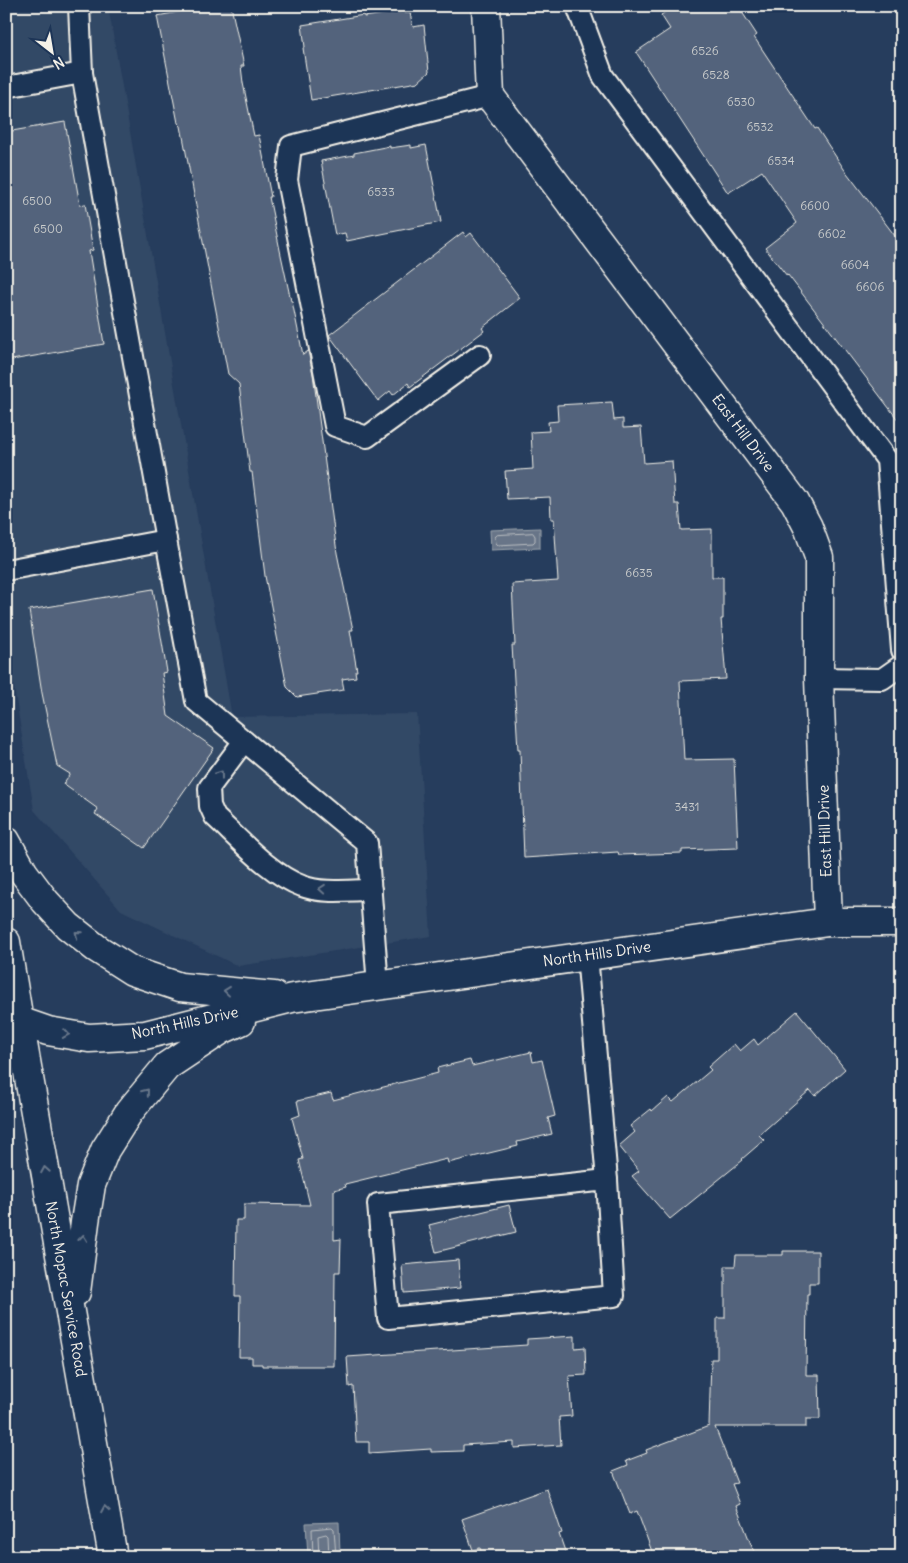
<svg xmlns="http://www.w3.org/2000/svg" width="908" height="1563" font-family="Delius,sans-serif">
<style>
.built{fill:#334966}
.water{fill:#677588;stroke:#9fa7ae}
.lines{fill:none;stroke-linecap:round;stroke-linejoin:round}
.shore{stroke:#bcbfc2;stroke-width:1}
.building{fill:#52647b;stroke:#f4f1e8}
.lane-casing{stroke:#f4f1e8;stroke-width:24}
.street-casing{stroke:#f4f1e8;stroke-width:31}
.secondary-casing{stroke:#f4f1e8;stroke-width:31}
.lane{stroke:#1d3557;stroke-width:20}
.street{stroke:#1d3557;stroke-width:28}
.secondary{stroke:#1d3557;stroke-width:28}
.oneway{stroke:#68778a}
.labels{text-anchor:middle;stroke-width:5;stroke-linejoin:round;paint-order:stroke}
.number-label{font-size:12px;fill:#cccecd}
.street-label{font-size:15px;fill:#f4f1e8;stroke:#1d3557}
</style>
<rect width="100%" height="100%" fill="#263d5d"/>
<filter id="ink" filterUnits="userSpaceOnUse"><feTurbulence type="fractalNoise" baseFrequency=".02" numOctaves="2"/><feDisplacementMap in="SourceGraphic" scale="10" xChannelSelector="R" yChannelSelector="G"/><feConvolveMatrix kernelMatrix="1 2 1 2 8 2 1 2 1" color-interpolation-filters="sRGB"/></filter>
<g filter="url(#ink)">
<path class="built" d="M6,6h102l124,711 185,-3 14,222 -193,30 -117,-56 -87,-100 -28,-172z"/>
<g class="water">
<path d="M540,528v20l-49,2 -1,-20z"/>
<path d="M339,1522l1,35h-32l-2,-34z"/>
</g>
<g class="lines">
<g class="shore">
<path d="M533,533l2,3v5l-2,2 -35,2 -2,-2 -1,-6 2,-2z"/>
<path d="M313,1557l-1,-28 20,-2 2,2 2,28"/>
<path d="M319,1557l-1,-21 8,-2 2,2 1,21"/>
</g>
</g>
<g class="building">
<path d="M211,6h20l13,60h-3l2,17 11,53 5,-1 12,62h-2l12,58 10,46h1l11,54 5,-4 5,23 24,179 16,77h-3l7,41h-2l1,6 -14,2 2,11 -47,7 -10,-10 -22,-111 -13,-104h-2l-11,-88 -11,-10 -47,-248 -3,-3 -21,-107z"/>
<path d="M674,6h64l19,29 -3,2 61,92 2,-1 27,41 58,76v180l-114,-150 -1,1 -22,-28 32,-25 -35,-52 -34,22 -92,-141 34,-23 -9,-14z"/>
<path d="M405,11v2h5l3,14 11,-2 5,47 -11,10 -107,18 -8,-52 2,-1 -3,-22 62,-10v2z"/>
<path d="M65,122l15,83 5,-1 8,46 -4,1 15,93 -98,17v-229z"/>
<path d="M411,145v3l15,-3 15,77 -94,19 -2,-8 -10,2 -14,-74 33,-6v-2l36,-7v2z"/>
<path d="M463,232l3,5 5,-4 49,65 -38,30 2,3 -74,56 -2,-4 -15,12 -3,-4 -12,10 -49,-66z"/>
<path d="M612,402l2,18 9,-1v9l18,-1 3,36 28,-2 3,43h4l2,26 31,-1v48h11v42h-2l5,60 -46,2 4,79 50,-1 4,89 -56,2v3l-63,2 -1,-3 -94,6 -4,-108h-2l-6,-105h3l-3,-61 46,-3 -4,-62h-3l-1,-22 -43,2 -2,-28 28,-2 -2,-37 18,-1 -1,-9 10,-1 -1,-16z"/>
<path d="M153,589l14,83 -5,1 6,43 46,32 -70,100 -49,-34 3,-5 -35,-25 7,-10 -13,-8 -15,-73 -13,-83z"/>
<path d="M797,1011l48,58 -30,27 -5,-6 -51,45 5,5 -22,19 1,1 -73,59 -38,-43 7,-5 -20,-25 16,-14 -5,-6 21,-17 1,2 16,-14 5,5 38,-32 -3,-3 26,-23 6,7 14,-12 4,6z"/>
<path d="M531,1052l2,10 9,-2 13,56 -7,2 4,16 -35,8 1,4 -70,17 -1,-4 -102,25 1,3 -12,3v50l7,-1 -1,33h-5l-1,94h-72v-2h-10v-7h-13l1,-61h-5l1,-76h8v-16l66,1 -11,-45 4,-1 -11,-41 8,-3 -3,-14 34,-8 2,7 105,-27 -1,-5 33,-8 2,6z"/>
<path d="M509,1205l7,27 -80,20 -7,-27z"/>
<path d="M783,1251h35v32h-9v11h-2l-1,81h13l1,44h-14v8h-91l22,56 -5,1 8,20 -4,2 20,51h-102l-17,-46 -7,3 -17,-43 15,-6 -2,-4 21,-8 -1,-3 63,-24 2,-67h6v-41h8v-52h10l1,-11h47z"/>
<path d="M458,1260l2,28 -56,5 -2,-28z"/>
<path d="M575,1336v12l10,-1 1,28 -17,1 3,40 -13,1 2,28 -47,3v-6l-51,3v6l-32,1v-3l-62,4v-11h-13l-3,-56 -4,1 -2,-30 180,-12v-6z"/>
<path d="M547,1489l15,44 -3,1 8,23h-84l-3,-9 -7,2 -11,-31z"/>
</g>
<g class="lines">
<defs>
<g id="lane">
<path d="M79,6l3,67"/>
<path d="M577,6l26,70 284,384 15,190"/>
<path d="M6,87l76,-14 84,467 -160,30"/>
<path d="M480,355l-113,82 -32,-11 -48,-246 4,-34 199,-50"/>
<path d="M166,540l30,161 171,142 11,143"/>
<path d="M819,678l63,1 20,-14"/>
<path d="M244,741l-35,47 1,18 5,11c24,22 56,58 87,69 21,8 47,4 69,4"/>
<path d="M587,955l20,225"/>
<path d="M607,1180l7,116 -226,22 -10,-114z"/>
</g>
<path id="street" d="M486,6l4,90 305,406 13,25 11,30v121l9,244"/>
<g id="secondary">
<path d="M6,841l18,32 21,28 23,25 28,22 36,23 48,16 94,9"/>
<path d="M6,942l13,79 94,536"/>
<path d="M6,1014l13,7 29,10 41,7 56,-3 147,-37 536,-76h74"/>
<path d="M76,1292l9,-70 6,-37 14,-35 24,-38 38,-46 54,-36 20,-9"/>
</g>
</defs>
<use href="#lane" class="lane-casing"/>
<use href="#street" class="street-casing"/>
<use href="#secondary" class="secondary-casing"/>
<use href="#lane" class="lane"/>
<use href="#street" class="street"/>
<use href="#secondary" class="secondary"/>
</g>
<defs><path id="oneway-chevron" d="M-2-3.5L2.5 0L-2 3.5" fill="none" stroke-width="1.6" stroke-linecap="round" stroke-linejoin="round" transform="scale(1.25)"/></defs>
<g class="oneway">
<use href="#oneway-chevron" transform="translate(220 774) rotate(-53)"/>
<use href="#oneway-chevron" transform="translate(322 889) rotate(-175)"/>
<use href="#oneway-chevron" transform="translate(78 934) rotate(-141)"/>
<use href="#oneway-chevron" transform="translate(227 991) rotate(-174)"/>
<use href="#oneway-chevron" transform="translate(66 1034) rotate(9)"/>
<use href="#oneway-chevron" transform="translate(146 1092) rotate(-51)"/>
<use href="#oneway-chevron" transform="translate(45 1170) rotate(-100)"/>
<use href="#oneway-chevron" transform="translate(83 1238) rotate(-83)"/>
<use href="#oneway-chevron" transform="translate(105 1509) rotate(-100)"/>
</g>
</g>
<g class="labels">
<g class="number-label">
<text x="705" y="55">6526</text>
<text x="716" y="79">6528</text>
<text x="741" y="106">6530</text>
<text x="760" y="131">6532</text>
<text x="781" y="165">6534</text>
<text x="381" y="196">6533</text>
<text x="37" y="205">6500</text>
<text x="815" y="210">6600</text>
<text x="48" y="233">6500</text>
<text x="832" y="238">6602</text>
<text x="855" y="269">6604</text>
<text x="870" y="291">6606</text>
<text x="639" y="577">6635</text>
<text x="687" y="811">3431</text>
</g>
<g class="street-label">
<text transform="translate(743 433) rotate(53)" y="5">East Hill Drive</text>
<text transform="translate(825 831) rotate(-92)" y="5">East Hill Drive</text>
<text transform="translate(597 954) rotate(-8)" y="5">North Hills Drive</text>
<text transform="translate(185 1023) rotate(-12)" y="5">North Hills Drive</text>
<text transform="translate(66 1289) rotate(80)" y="5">North Mopac Service Road</text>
</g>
</g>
<rect width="908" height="1563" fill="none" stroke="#1d3557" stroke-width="25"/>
<rect x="12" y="12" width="883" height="1538" fill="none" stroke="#f4f1e8" stroke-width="2" filter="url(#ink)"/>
<g transform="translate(52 52) rotate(149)" stroke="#1d3557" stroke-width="4" paint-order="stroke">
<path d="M0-4L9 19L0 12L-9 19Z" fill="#f4f1e8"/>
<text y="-8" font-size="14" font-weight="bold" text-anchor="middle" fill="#f4f1e8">N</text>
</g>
</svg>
